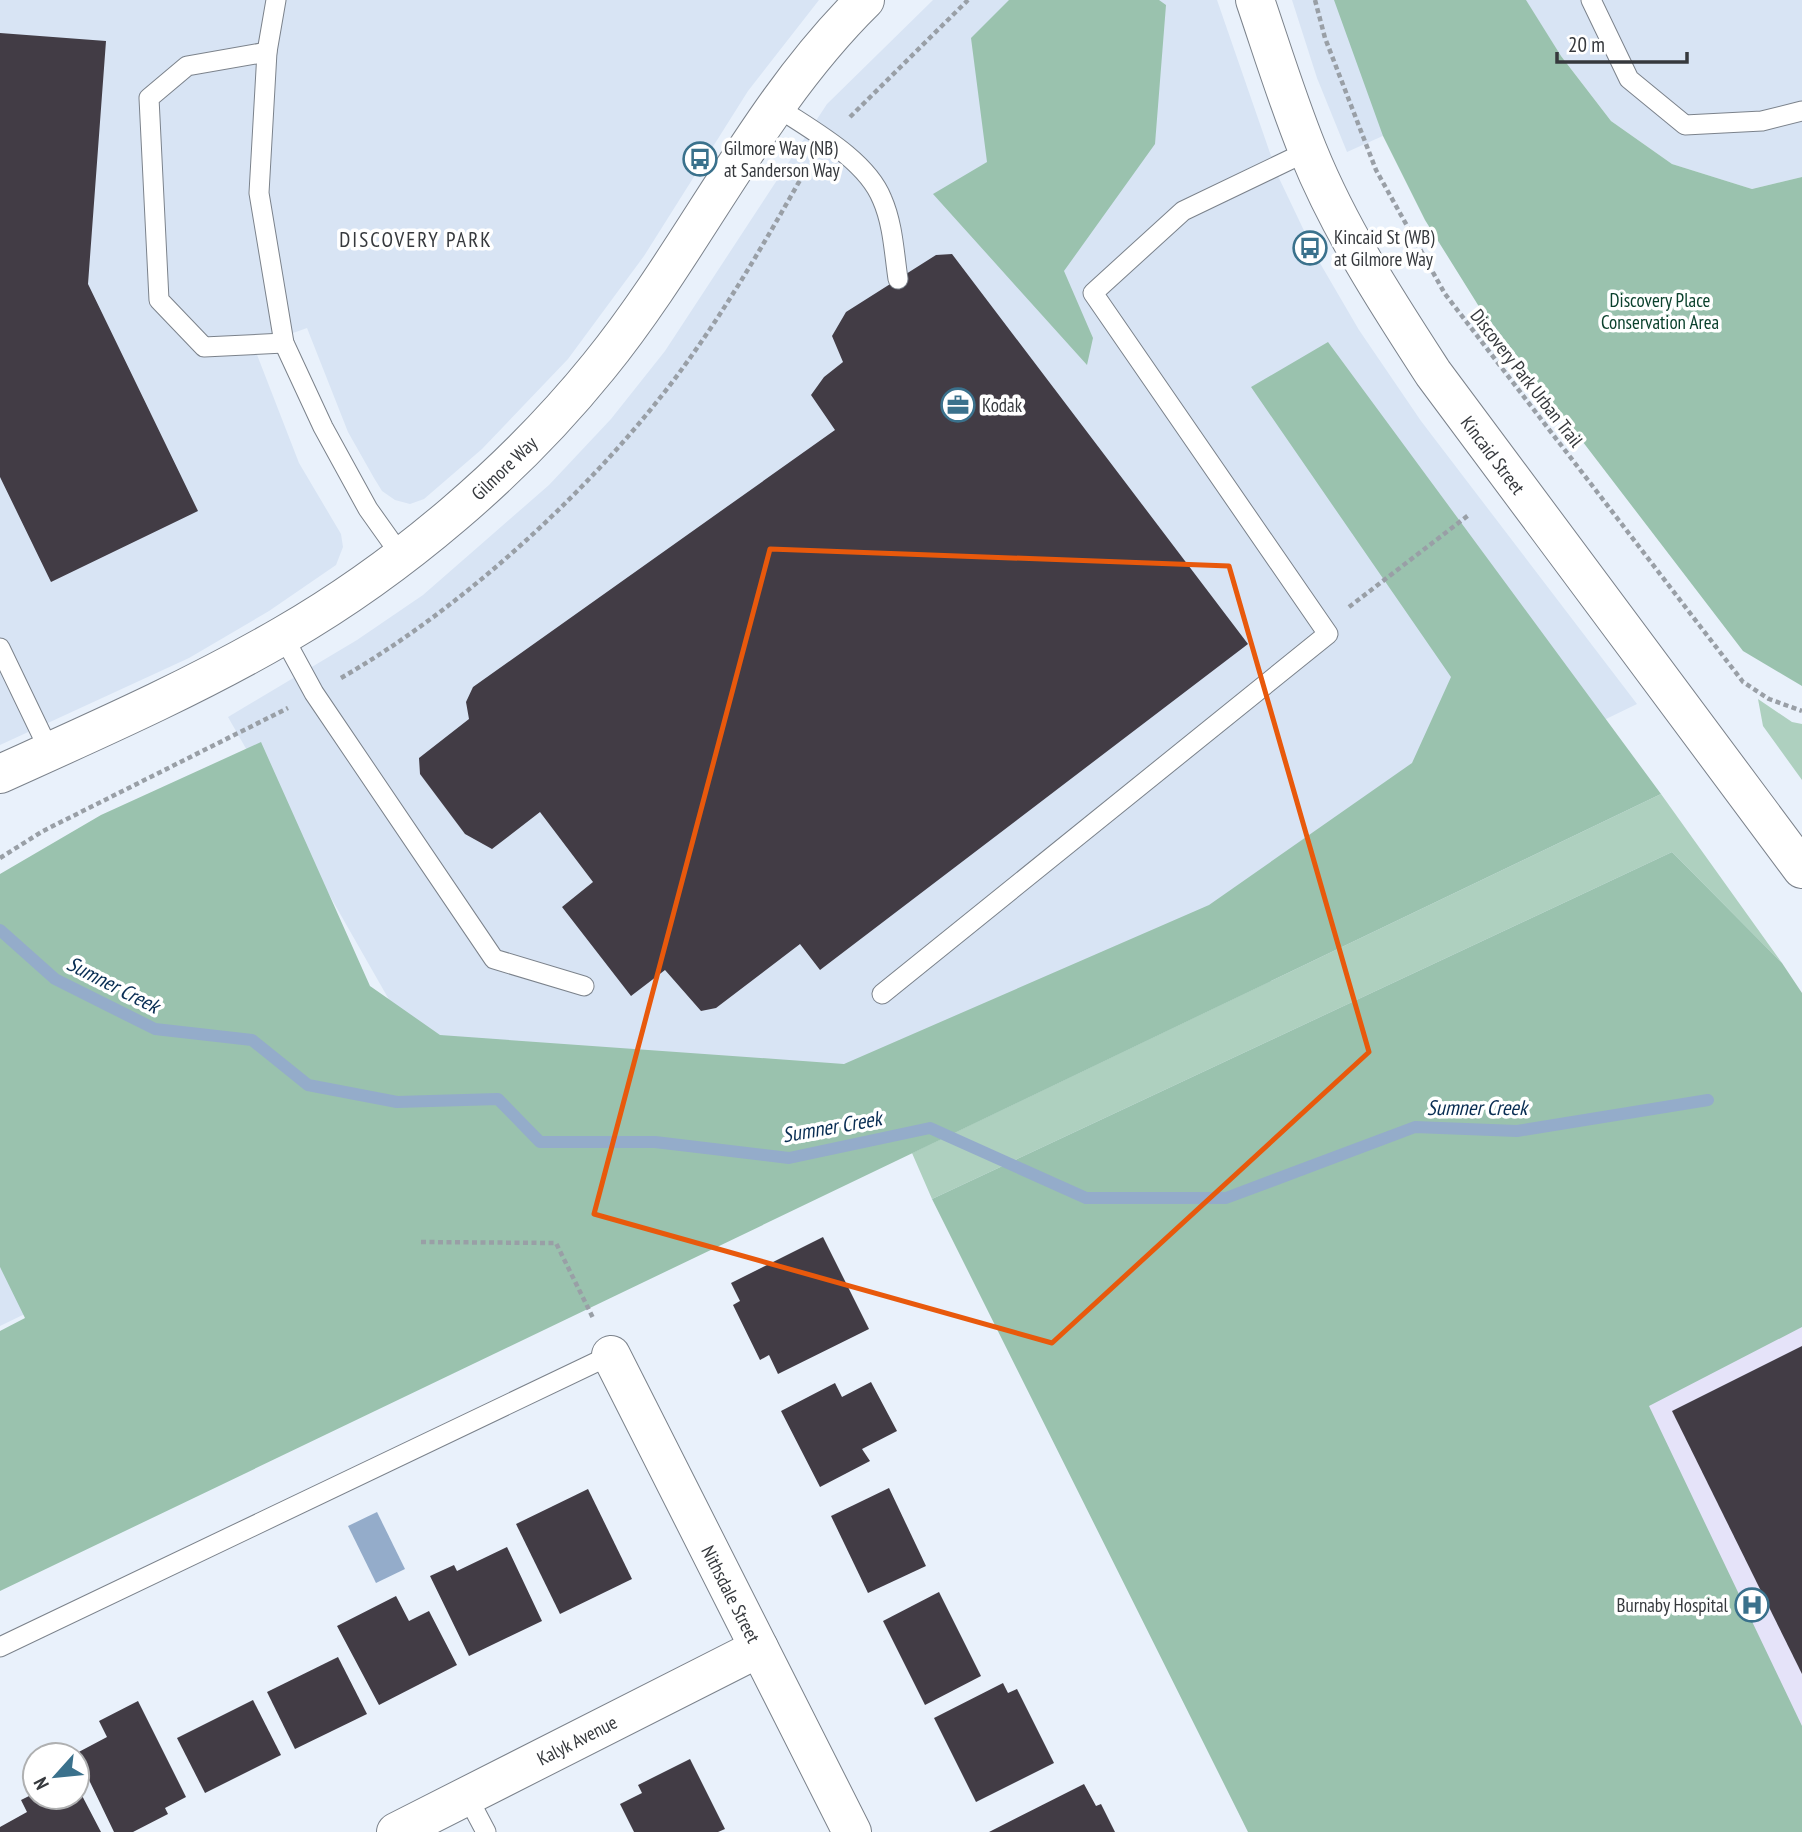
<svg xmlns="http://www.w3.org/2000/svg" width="1802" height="1832" font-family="'PT Sans Narrow',sans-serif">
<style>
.built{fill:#d8e4f4}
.medical{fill:#e5e3f9}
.green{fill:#aed0bf}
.forest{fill:#9ac2ae}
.water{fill:#94acca}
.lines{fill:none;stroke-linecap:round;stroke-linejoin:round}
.stream{stroke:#94acca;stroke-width:12}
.building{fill:#423c45}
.lane-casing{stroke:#7b828b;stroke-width:21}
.street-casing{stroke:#7b828b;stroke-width:40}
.secondary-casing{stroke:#7b828b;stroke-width:40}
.path{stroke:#999fa6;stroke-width:4.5;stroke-dasharray:5 3.5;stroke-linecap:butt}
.lane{stroke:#fff;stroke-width:19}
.street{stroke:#fff;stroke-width:38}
.secondary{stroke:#fff;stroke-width:38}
.marked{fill:none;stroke:#e8590c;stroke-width:5;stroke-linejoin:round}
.labels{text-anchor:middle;stroke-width:7;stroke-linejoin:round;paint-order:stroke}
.poi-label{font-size:19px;fill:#36393d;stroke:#fff;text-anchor:start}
.park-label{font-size:19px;fill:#0b412d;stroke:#fff}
.street-label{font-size:19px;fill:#36393d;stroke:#fff}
.neighbourhood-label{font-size:21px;letter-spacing:2px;fill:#36393d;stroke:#fff}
.water-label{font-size:21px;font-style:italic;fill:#082d53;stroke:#fff}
</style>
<rect width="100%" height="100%" fill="#e9f1fb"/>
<g class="built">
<path d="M0,0h819l-71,91 -104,165 -76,103 -86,90 -58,50 -14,5 -15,-4 -13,-9 -8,-13 -26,-46 -41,-104 -53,19 45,116 42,71 2,13 -7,18 -67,46 -80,47 -189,87z"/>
<path d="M933,0h284l61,176 39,82 42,72 62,91 216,283 -854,413 -367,-70 -188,-330 129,-77 66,-45 126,-110 62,-66 54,-68 162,-247z"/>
<path d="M1292,0h510v177l-50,12 -80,-25 -61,-43 -50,-65 -214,96 -30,-74z"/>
<path d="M0,1241l33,69 -33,16z"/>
</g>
<path class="medical" d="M1802,1310v522l-193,-425z"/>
<g class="green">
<path d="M1758,699l34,23 10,2v56l-39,-54z"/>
<path d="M1661,794l121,169 -110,-111 -740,347 -20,-46z"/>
</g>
<g class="forest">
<path d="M1009,0h150l7,5 -11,139 -91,127 29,67 -6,27 -154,-171 54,-32 -16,-124z"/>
<path d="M1334,0h192l35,56 50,65 61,43 80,25 50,-12v509l-59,-35 -265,-346 -53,-85 -42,-84z"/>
<path d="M1328,342l333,452 -1661,797v-260l25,-13 -25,-51v-393l101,-59 160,-73 109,244 70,49 404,29 365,-159 203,-142 39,-86 -200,-290z"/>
<path d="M1672,852l110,111 20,30v334l-153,79 153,320v106h-554l-316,-633z"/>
</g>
<path class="water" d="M377,1512l28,57 -29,14 -28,-57z"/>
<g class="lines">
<path class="stream" d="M0,930l55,49 100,50 97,11 56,45 89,17 101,-3 42,43h115l134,16 141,-30 156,70h140l189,-71 102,4 191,-31"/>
</g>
<g class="building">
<path d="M0,33l106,8 -18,243 110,227 -147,71 -51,-105z"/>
<path d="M952,254l296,390 -428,326 -20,-26 -84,64 -15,3 -36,-41 -34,26 -69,-89 31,-25 -53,-70 -48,37 -27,-15 -45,-60 -1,-16 50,-39 -3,-17 7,-15 362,-257 -24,-35 13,-18 19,-15 -11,-26 14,-24 90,-57z"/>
<path d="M823,1237l46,92 -91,45 -9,-19 -9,5 -27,-55 7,-4 -9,-18z"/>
<path d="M1802,1346v328l-130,-263z"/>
<path d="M871,1382l26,49 -35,18 8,12 -50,26 -39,-76 54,-28 7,14z"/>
<path d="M889,1488l37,78 -58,27 -37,-77z"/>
<path d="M588,1489l44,90 -72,35 -44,-90z"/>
<path d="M507,1547l35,74 -73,35 -39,-80 24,-11 3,6z"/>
<path d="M939,1592l42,84 -56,29 -42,-84z"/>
<path d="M396,1596l13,25 20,-10 28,54 -78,40 -42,-79z"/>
<path d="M338,1657l29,57 -72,35 -28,-57z"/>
<path d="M1003,1683l5,10 9,-4 37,74 -78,39 -42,-84z"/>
<path d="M253,1700l28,55 -76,38 -28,-55z"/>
<path d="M138,1701l48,96 -21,11 3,6 -35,18h-19l-37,-77h-4l34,-18 -8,-16z"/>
<path d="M690,1759l35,70 -7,3h-84l-14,-28 22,-11 -4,-8z"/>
<path d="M1084,1784l12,22 5,-2 14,28h-126z"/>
<path d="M77,1786l24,46h-101v-5l27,-15 -6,-12 14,-7v4h16l2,3 6,-3h18z"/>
</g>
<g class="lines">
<defs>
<g id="lane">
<path d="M276,0l-9,52 -8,141 25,150 39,84 45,82 32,45"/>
<path d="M1591,0l38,79 56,46 77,-4 40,-10"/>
<path d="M267,52l-80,14 -38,32 10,202 45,47 80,-4"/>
<path d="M777,107c34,23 89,52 105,92 11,25 12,53 16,80"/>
<path d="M283,636l31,57 180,266 90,27"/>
<path d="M0,648l50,104"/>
<path d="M882,994l446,-360 -235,-341 90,-82 125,-60"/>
<path d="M0,1647l611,-292"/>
<path d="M467,1796l19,36"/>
</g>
<g id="street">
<path d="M611,1355l241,477"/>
<path d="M396,1832l363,-184"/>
</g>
<g id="secondary">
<path d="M1255,0c17,50 33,102 53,151 32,79 79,151 125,222l369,496"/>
<path d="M0,774c95,-43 193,-86 284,-139 116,-67 231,-165 315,-269 95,-117 158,-260 266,-366"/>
</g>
</defs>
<use href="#lane" class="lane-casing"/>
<use href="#street" class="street-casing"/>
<use href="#secondary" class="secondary-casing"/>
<g class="path">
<path d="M1315,0l10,38 51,132 69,124 298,388 26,17 33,12"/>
<path d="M850,117l118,-117"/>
<path d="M1349,607l121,-93"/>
<path d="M341,678c125,-72 256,-193 341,-309 47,-64 87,-134 126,-203"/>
<path d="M0,858l43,-27 245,-123"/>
<path d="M421,1242l135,1 38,77"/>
</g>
<use href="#lane" class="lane"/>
<use href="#street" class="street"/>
<use href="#secondary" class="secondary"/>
</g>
<path class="marked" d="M770,549l459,17 140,486 -317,291 -458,-129z"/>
<defs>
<symbol id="bus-ring" viewBox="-11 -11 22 22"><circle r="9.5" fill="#fff" stroke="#3a718c" stroke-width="1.5"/><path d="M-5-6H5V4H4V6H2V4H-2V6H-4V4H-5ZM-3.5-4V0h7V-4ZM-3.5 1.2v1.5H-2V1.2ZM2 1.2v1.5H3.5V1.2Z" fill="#3a718c"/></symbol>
<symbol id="office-ring" viewBox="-11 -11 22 22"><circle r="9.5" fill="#fff" stroke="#3a718c" stroke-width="1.5"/><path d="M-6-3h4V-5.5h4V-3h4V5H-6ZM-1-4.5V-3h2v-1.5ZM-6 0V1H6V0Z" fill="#3a718c"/></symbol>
<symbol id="hospital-ring" viewBox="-11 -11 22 22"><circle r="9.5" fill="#fff" stroke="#3a718c" stroke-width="1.5"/><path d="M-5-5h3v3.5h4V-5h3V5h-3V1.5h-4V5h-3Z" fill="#3a718c"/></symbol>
</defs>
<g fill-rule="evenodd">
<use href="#bus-ring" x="681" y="140" width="38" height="38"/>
<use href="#bus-ring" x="1291" y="229" width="38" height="38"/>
<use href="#office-ring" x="939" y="386" width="38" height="38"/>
<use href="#hospital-ring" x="1733" y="1586" width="38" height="38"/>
</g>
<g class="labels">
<g class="poi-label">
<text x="724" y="155">Gilmore Way (NB)<tspan x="724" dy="22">at Sanderson Way</tspan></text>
<text x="1334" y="244">Kincaid St (WB)<tspan x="1334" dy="22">at Gilmore Way</tspan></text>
<text x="982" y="412">Kodak</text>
<text x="1728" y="1612" text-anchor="end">Burnaby Hospital</text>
</g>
<g class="park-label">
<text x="1660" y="307">Discovery Place<tspan x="1660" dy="22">Conservation Area</tspan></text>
</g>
<g class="street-label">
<text transform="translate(1527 378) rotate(52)" y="7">Discovery Park Urban Trail</text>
<text transform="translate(1493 455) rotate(53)" y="7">Kincaid Street</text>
<text transform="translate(504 468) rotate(-44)" y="7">Gilmore Way</text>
<text transform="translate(731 1594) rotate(63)" y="7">Nithsdale Street</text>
<text transform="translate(577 1740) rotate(-27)" y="7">Kalyk Avenue</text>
</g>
<g class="neighbourhood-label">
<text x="416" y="247">DISCOVERY PARK</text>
</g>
<g class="water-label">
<text transform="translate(113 985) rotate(27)" y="7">Sumner Creek</text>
<text x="1477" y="1115">Sumner Creek</text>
<text transform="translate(832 1127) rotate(-10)" y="7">Sumner Creek</text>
</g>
</g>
<g transform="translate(56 1776) rotate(243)"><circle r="33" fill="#ffffff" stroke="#afb0b1" stroke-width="2"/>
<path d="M0-5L12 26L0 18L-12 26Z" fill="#3a718c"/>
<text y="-10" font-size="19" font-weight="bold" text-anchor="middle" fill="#36393d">N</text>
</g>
<path d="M1557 52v10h130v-10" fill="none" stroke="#36393d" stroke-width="3.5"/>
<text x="1568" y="52" font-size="21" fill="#36393d" stroke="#ffffff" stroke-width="5" paint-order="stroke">20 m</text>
</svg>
